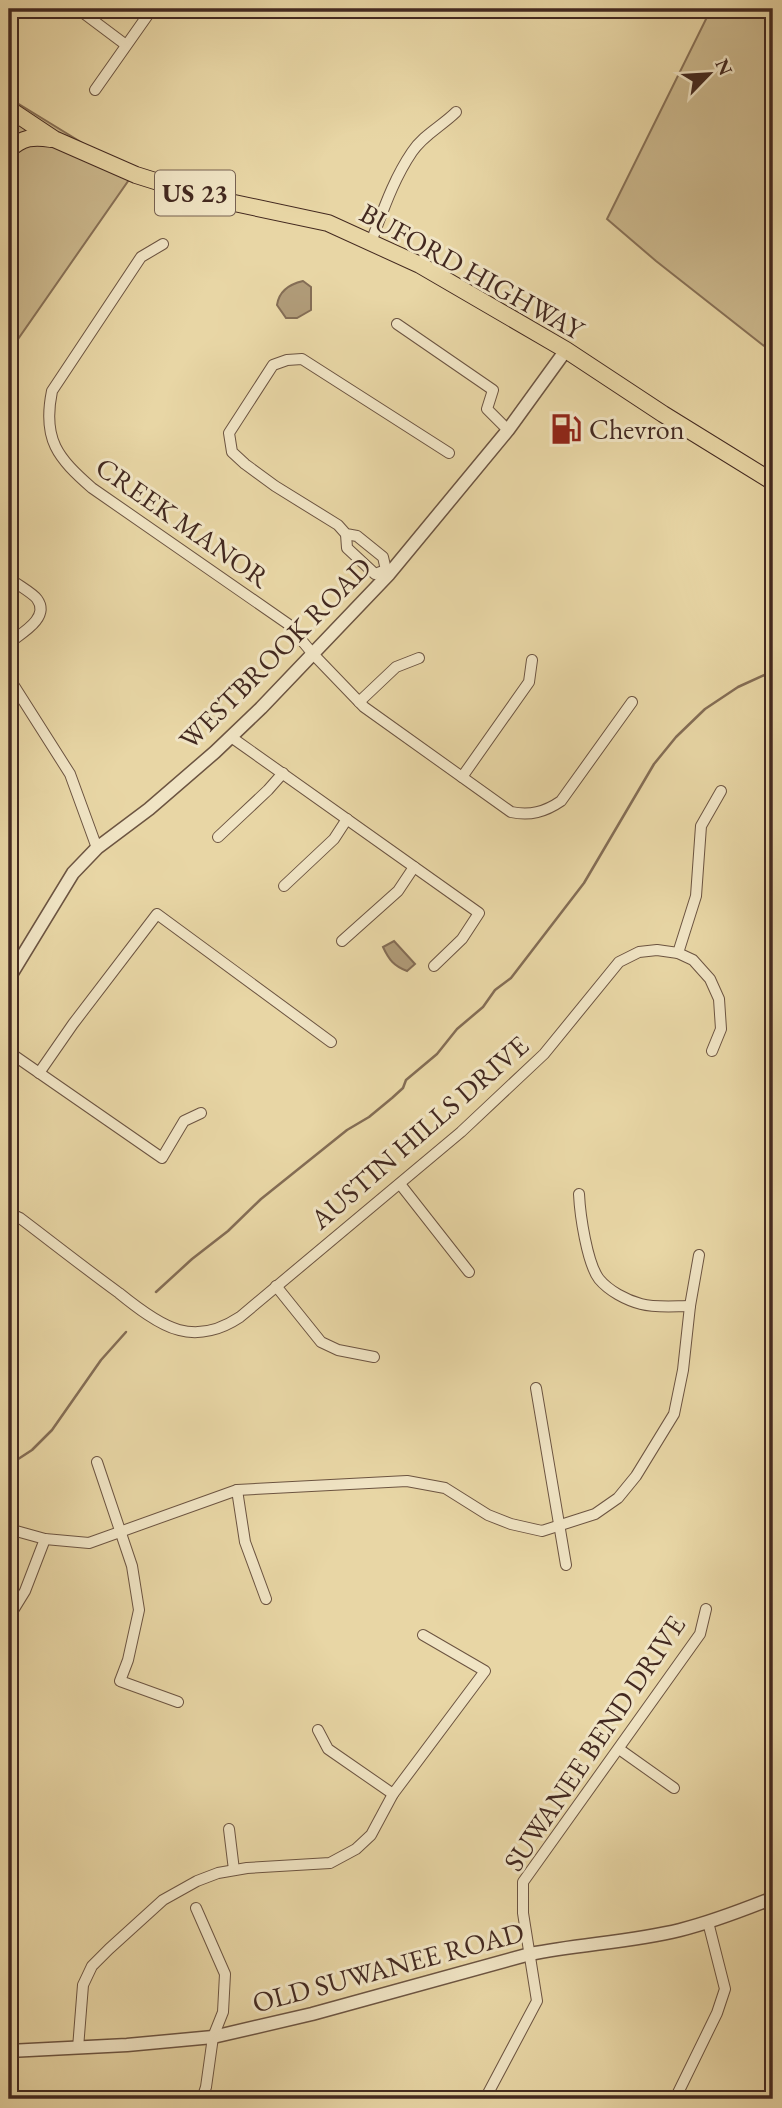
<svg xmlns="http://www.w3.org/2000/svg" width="782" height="2108" font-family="'EB Garamond',serif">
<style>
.green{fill:#ccb98e;stroke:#887157;stroke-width:2}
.water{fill:#b09b78;stroke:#846d55;stroke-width:2}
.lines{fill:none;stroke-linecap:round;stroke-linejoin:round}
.stream{stroke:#846d55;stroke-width:2.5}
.minor-casing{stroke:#6c5441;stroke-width:12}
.tertiary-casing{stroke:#6c5441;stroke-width:15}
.primary-casing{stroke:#432920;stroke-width:18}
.minor{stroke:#f0e4c4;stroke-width:10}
.tertiary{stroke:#f0e4c4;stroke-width:12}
.primary{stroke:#e8d6a5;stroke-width:16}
.labels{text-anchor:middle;stroke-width:6;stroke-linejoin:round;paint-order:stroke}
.shield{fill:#f0e4c4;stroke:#776151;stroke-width:2}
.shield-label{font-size:26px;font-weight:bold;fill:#432920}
.street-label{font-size:28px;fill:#432920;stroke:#f0e4c4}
.poi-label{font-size:28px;fill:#432920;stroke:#f0e4c4;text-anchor:start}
</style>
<rect width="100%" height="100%" fill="#e8d6a5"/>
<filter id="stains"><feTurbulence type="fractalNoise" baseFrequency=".00286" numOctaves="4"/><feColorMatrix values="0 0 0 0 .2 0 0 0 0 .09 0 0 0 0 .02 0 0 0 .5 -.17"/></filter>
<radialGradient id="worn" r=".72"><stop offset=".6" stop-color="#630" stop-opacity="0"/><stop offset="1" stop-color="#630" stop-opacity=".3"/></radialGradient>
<g class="green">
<path d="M711,9h62v344l-117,-92 -49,-42z"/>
<path d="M9,98l124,76 -124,178z"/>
</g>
<g class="water">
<path d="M303,281l8,6v23l-14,8h-11l-9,-13c2,-14 13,-21 26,-24z"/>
<path d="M394,941l21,23 -8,7c-13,-5 -18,-11 -24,-24z"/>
</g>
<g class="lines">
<g class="stream">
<path d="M156,1292l36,-33 36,-28 33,-32 86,-69 22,-13 23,-19 11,-10 3,-8 31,-26 20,-25 26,-22 12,-17 16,-12 73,-95 70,-119 22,-27 29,-28 33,-22 35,-16"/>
<path d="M9,1465l23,-15 20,-20 49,-70 25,-28"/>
</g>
<defs>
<g id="minor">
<path d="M78,9l48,36"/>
<path d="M95,90l57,-81"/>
<path d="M371,242c12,-31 22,-62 41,-90 11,-17 30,-26 44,-40"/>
<path d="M163,244l-22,13 -89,134c-10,49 6,67 40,97l196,136 25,30 51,53 147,105c19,4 34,0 50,-11l71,-99"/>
<path d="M397,324l96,66 -6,19 21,21"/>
<path d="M346,534l1,14 28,26 11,-4"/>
<path d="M389,574l-3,-4 -3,-13 -26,-21 -11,-2 -8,-9 -63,-39 -30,-22 -13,-12 -3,-19 44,-68 14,-5 15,-1 147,94"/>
<path d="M9,578c7,6 24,15 28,21 14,19 -17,35 -28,44"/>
<path d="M9,678l61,96 27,74"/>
<path d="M359,702l37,-35 23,-9"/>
<path d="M231,737l248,176 -17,26 -28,27"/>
<path d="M462,777l67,-95 3,-22"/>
<path d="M218,837l50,-47 15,-17"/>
<path d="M284,886l50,-47 13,-20"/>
<path d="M342,941l56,-50 16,-24"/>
<path d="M678,953l18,-57 5,-70 20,-35"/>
<path d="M9,1052l153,106 22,-37 17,-8"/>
<path d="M39,1073l34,-49 84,-110 174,128"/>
<path d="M400,1184l69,88"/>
<path d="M579,1194c1,21 8,69 20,85 10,12 27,21 42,25 15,4 34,2 49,2"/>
<path d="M9,1213l11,5c33,25 66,51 99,75 16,13 40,32 60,37 21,6 43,-1 61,-13l221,-185 83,-78 75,-92 20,-10 18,-2 21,3 15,7 17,19 9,20 2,30 -9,22"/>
<path d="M276,1286l45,56 17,8 36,7"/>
<path d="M536,1388l30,177"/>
<path d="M97,1462l35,104 7,44 -11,50 -8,21 58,21"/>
<path d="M237,1490l8,52 21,57"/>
<path d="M9,1529l36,10 44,4 148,-53 170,-9 38,7 43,27 23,9 31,7 53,-17 23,-16 18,-22 38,-62 9,-44 7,-64 9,-51"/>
<path d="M9,1617l16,-26 20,-52"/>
<path d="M318,1730l10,19 65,45"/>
<path d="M619,1749l55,39"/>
<path d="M229,1829l5,41"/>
<path d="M196,1908l29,66 -2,38 -10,25 -7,50 -4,12"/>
<path d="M9,1972l3,1"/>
<path d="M78,2048l5,-63 9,-19 17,-17 54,-49 34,-19 21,-8 29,-5 83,-5 26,-14 15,-14 22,-41 92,-123 -62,-36"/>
<path d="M485,2099l52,-98 -14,-88v-31l177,-248 6,-25"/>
<path d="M675,2099l42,-86 8,-24 -17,-67"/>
</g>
<g id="tertiary">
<path d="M9,978l64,-105 24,-25 52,-39 66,-57 46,-44 128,-134 119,-144 58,-80"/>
<path d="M9,2051l118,-6 86,-8 99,-23 218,-60c50,-10 101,-12 150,-24 32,-8 63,-20 93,-32"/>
</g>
<g id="primary">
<path d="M9,109l45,30 82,36 70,22 122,26 92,42 146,85 97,64 110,68"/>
<path d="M9,150c13,-13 25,-14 42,-11"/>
</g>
</defs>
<use href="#minor" class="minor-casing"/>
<use href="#tertiary" class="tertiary-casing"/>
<use href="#primary" class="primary-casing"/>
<use href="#minor" class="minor"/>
<use href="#tertiary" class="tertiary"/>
<use href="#primary" class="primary"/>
</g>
<defs>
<symbol id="fuel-bare" viewBox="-9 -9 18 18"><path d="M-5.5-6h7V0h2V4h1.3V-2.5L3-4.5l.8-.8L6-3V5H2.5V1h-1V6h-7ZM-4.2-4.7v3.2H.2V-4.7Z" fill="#8f2418" stroke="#f0e4c4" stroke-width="2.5" paint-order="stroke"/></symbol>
</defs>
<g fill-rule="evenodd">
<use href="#fuel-bare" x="544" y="407" width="44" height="44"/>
</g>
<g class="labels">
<rect class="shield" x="155" y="170.5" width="80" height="45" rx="5"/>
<g class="shield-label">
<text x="195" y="202">US 23</text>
</g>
<g class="street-label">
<text transform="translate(472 271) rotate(29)" y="10">BUFORD HIGHWAY</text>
<text transform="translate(183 522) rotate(35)" y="10">CREEK MANOR</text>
<text transform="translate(275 653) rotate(-45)" y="10">WESTBROOK ROAD</text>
<text transform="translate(419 1132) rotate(-41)" y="10">AUSTIN HILLS DRIVE</text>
<text transform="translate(594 1743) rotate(-56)" y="10">SUWANEE BEND DRIVE</text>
<text transform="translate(388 1967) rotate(-15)" y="10">OLD SUWANEE ROAD</text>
</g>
<g class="poi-label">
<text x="589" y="439">Chevron</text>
</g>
</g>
<rect width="782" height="2108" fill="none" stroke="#e8d6a5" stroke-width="35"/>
<rect x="10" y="10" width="761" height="2087" fill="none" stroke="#432920" stroke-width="3.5"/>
<rect x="18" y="18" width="747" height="2073" fill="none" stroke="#432920" stroke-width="2"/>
<g transform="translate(709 74) rotate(65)" stroke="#f0e4c4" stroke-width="5" paint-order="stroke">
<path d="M0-5L12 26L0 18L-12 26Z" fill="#432920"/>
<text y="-10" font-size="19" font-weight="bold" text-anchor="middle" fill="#432920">N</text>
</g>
<rect width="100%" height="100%" filter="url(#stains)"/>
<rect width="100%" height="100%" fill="url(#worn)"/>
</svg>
